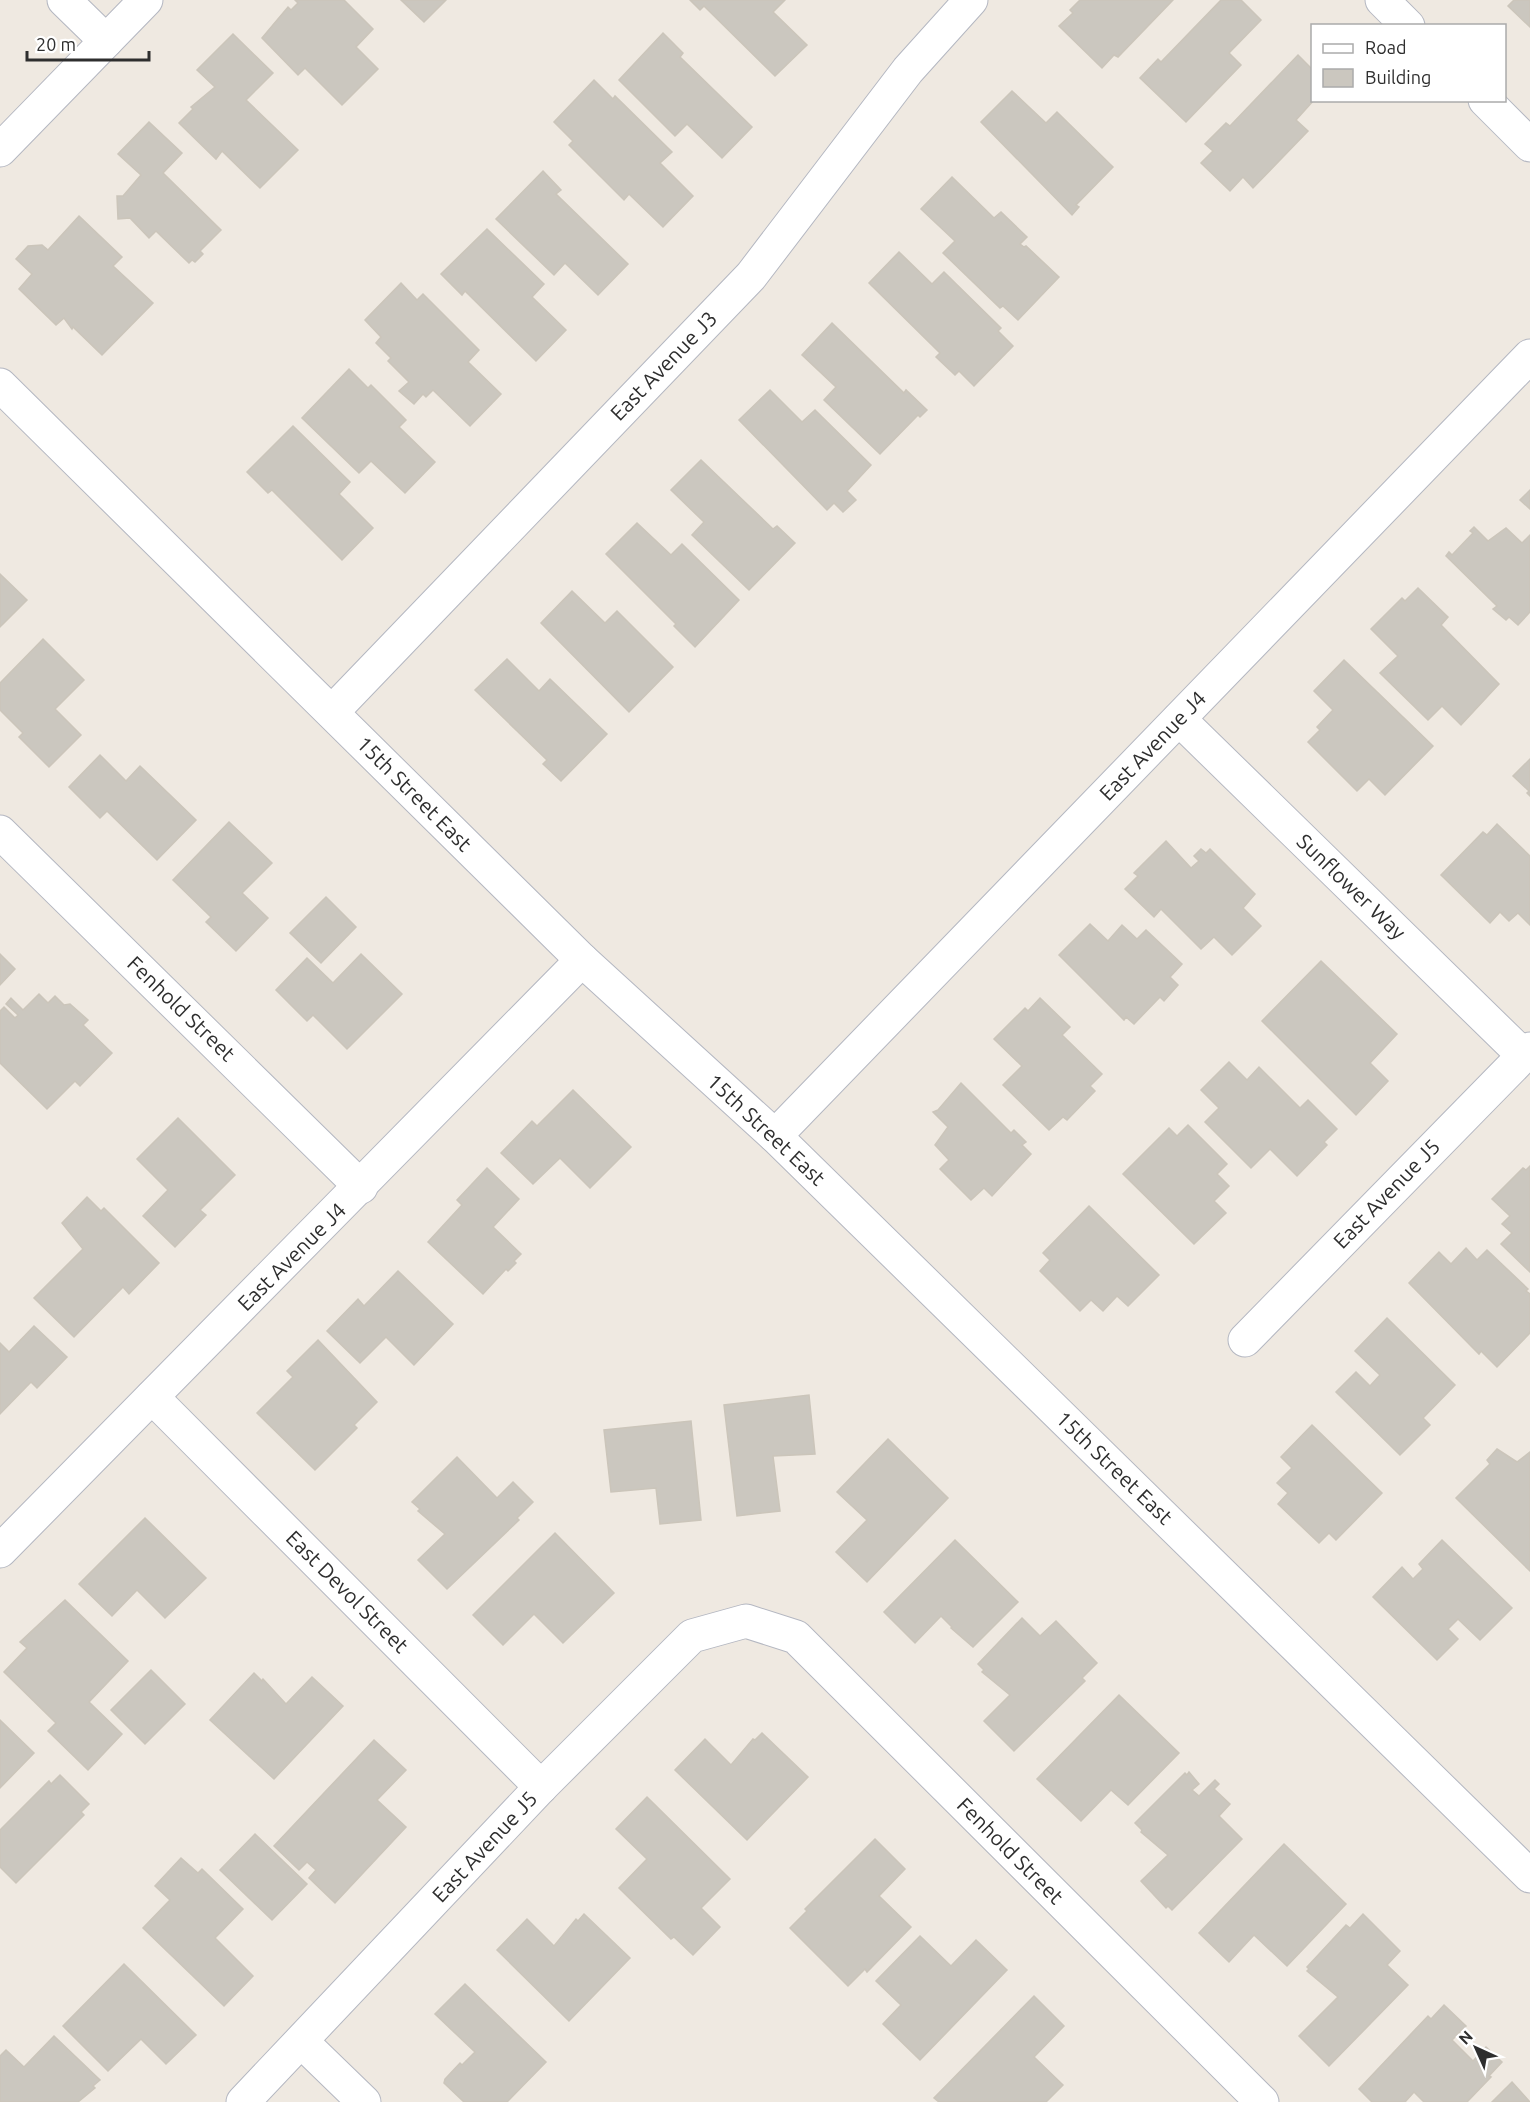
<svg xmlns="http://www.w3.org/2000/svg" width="1530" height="2102" font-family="Ubuntu,sans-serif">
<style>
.building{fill:#cbc7bf;stroke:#cbc5ba;stroke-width:1.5}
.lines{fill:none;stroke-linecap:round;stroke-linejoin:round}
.minor-casing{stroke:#b4b7c1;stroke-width:35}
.tertiary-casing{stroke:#b4b7c1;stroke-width:35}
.minor{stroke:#fff;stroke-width:33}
.tertiary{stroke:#fff;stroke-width:33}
.labels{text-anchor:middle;stroke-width:5;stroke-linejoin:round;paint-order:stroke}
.street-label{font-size:21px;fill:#2e2e2e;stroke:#fff}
</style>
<rect width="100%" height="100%" fill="#efe9e1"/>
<g class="building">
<path d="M295,0h49l29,29 -17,18 22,22 -36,36 -37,-37 -7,7 -36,-37 26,-31 3,3 7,-7z"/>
<path d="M401,0h45l-22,22z"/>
<path d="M690,0h95l-12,12 34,33 -32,31 -71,-70 -4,4z"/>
<path d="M1080,0h93l-55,57 -4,-2 -12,13 -43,-42 14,-13 -3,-3z"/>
<path d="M1221,0h20l20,20 -32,33 12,12 -55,57 -46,-44 18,-19 3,3z"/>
<path d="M1514,0h16v27l-22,-21z"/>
<path d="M663,33l20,20 -3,4 72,70 -30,31 -35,-34 -12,12 -56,-56z"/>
<path d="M233,34l40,39 -27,27 52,50 -38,38 -38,-37 -6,8 -37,-36 14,-14 -2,-2 24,-20 -18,-17z"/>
<path d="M1298,55l14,14 2,31 -18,20 12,11 -55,57 -10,-11 -13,14 -29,-28 12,-12 -8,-7 21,-21 4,3z"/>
<path d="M594,80l19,19 2,-3 57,56 -12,11 33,33 -30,31 -34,-33 -5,6 -55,-55 4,-4 -19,-19z"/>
<path d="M1012,91l34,32 11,-11 56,55 -37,38 3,2 -7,8 -91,-93z"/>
<path d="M149,122l33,31 -19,20 58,57 -21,21 3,3 -8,8 -3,-2 -3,3 -33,-32 -7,7 -19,-20 -12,1 -1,-23h6l18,-21 -23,-21z"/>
<path d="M543,171l18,19 -5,4 72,70 -30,31 -33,-32 -11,12 -58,-56z"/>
<path d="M952,177l42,41 7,-6 26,25 -7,7 4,3 2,-1 33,31 -41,43 -15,-14 -3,2 -57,-55 12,-12 -34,-32z"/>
<path d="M79,216l43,41 -9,9 40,37 -51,52 -29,-28 -1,2 -8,-11 -8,7 -37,-36 13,-15 -16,-15 12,-13 14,-1 6,5z"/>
<path d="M487,229l57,55 -12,13 34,33 -30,31 -71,-70 -3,4 -21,-21z"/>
<path d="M899,252l33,32 12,-12 57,56 -3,3 15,15 -39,40 -15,-15 -4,4 -19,-18 4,-4 -71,-70z"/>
<path d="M401,283l16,17 6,-6 56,56 -11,12 33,32 -31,32 -37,-36 -7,7 -3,-3 -9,10 -15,-13 10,-9 -21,-21 3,-3 -15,-15 5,-6 -16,-17z"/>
<path d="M832,323l72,70 2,-3 21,20 -7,7 -2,-2 -38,39 -56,-54 12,-13 -34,-32z"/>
<path d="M349,369l19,19 3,-3 35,35 -7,7 36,35 -30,31 -34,-32 -12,12 -57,-55z"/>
<path d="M770,390l32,32 13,-12 56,55 -24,26 9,9 -13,12 -9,-9 -7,7 -88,-90z"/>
<path d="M293,426l57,56 -11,12 34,34 -31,32 -70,-70 -4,3 -21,-21z"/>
<path d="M701,460l72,69 4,-3 18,17 -46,47 -57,-55 12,-13 -33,-32z"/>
<path d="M1530,490v19l-10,-9z"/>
<path d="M637,523l34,32 11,-11 57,56 -44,47 -21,-21 2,-2 -70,-70z"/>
<path d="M1474,527l14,14 18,-13 16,15 8,-8v77l-12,13 -9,-8 -3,3 -13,-11 4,-3 -51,-50 3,-4 3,3 21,-22 -3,-2z"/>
<path d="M0,574l27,26 -27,27z"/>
<path d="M1418,588l30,29 -7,8 58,59 -38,41 -19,-19 -14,14 -48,-47 18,-17 -27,-27 31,-31 3,3z"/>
<path d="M572,591l33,32 12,-12 56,56 -44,45 -88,-89z"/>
<path d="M43,639l41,41 -29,29 26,26 -32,32 -30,-30 4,-4 -23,-23v-27z"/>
<path d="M507,659l32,32 11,-12 57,55 -46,47 -18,-17 4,-4 -72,-70z"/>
<path d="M1344,660l89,86 -48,49 -16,-16 -12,12 -49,-49 12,-12 -3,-3 16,-17 -19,-19z"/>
<path d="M100,755l26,26 14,-15 56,54 -39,40 -50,-49 -7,7 -31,-31z"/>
<path d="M1530,759v37l-3,-3 2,-2 -16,-15z"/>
<path d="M229,822l43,41 -30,30 26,25 -32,33 -30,-29 5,-5 -38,-37z"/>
<path d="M1497,824l33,32v69l-12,-12 -9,8 -9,-9 -10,11 -49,-48 42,-43 4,3z"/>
<path d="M1166,841l25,27 8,-7 -5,-5 7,-7 5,4 4,-4 45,45 -12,14 18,18 -29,29 -18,-18 -13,12 -40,-40 -7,8 -29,-28 13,-13 -4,-3z"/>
<path d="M326,897l30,30 -35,36 -31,-30z"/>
<path d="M1090,924l18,17 14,-16 15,14 9,-9 36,34 -12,13 8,8 -14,16 -4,-4 -26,27 -8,-7 -2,3 -65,-65z"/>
<path d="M0,954l15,15 -15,16z"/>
<path d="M361,954l41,40 -55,55 -34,-34 -6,6 -31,-31 31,-32 26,25z"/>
<path d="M1321,961l76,73 -27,29 18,18 -32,34 -94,-94z"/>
<path d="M39,994l9,9 7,-7 9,9 6,-1 18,16 -5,5 29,28 -32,33 -5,-5 -28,28 -47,-46v-52l4,-4 11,11 3,-3 -12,-11 5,-6 12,12z"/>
<path d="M1040,998l30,29 -8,8 40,39 -12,12 5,5 -28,29 -4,-3 -14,13 -46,-45 19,-19 -28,-27 31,-31 3,3z"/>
<path d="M1229,1062l18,18 12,-13 41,41 8,-8 29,29 -13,13 3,3 -30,31 -27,-27 -19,19 -46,-46 14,-14 -18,-18z"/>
<path d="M961,1083l50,50 3,-3 12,12 -4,3 9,9 -39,42 -8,-8 -13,12 -31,-31 9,-9 -14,-15 13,-18 -15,-15 5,-2z"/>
<path d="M573,1090l58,57 -41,41 -30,-30 -27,26 -32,-31 31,-32 5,5z"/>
<path d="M178,1118l57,57 -35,35 6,5 -31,32 -32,-31 25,-26 -31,-31z"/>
<path d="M1188,1125l39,39 -10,10 12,12 -15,15 12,12 -32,31 -71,-70 46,-46 8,8z"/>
<path d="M1530,1166v106l-29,-28 11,-11 -10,-9 8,-8 -18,-17 31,-31 3,2z"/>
<path d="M487,1168l32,31 -26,28 28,27 -7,7 2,2 -8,8 -2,-2 -23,25 -55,-52 34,-37 -5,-5z"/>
<path d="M87,1197l14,14 3,-3 55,55 -30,31 -6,-7 -49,50 -40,-39 49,-49 -21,-26z"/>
<path d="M1089,1206l70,69 -31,31 -11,-10 -14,15 -12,-11 -11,11 -40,-40 10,-11 -7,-7z"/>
<path d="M1466,1248l11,12 10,-10 41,39 -2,2 4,3v39l-33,34 -16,-16 -2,3 -70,-71 30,-31 12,12z"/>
<path d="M398,1271l55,53 -39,41 -28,-28 -26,26 -33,-32 31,-32 6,7z"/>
<path d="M1387,1318l68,67 -32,33 7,7 -30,30 -64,-63 20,-20 14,14 10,-11 -25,-24z"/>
<path d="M34,1326l33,31 -30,31 -6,-6 -31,32v-71l9,9z"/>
<path d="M318,1340l59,62 -23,23 3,3 -42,42 -58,-57 36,-36 -6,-6z"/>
<path d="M809,1395l6,59 -42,2 7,55 -43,5 -13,-111z"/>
<path d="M691,1421l10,99 -41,4 -4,-36 -45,4 -7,-62z"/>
<path d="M1312,1425l70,68 -46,47 -7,-7 -10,10 -41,-39 10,-11 -11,-10 15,-15 -11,-11z"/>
<path d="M888,1439l60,59 -81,84 -31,-30 31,-32 -30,-28z"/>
<path d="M1497,1449l20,13 13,-10v119l-74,-73 34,-34 -3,-4z"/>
<path d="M457,1457l40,41 16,-16 20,20 -16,16 2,2 -72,69 -29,-29 27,-26 -27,-23 2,-2 -8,-7z"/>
<path d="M145,1518l61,60 -41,40 -28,-28 -25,26 -33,-32z"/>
<path d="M555,1533l59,60 -51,50 -29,-29 -31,31 -30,-30z"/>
<path d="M955,1540l63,62 -45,45 -22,-19 1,-1 -11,-11 -26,27 -31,-31z"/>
<path d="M1442,1540l70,68 -32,32 -22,-21 -10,10 10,10 -21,21 -64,-63 29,-30 11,12 10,-10 -4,-5z"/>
<path d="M65,1600l63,61 -39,41 33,32 -34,36 -40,-39 8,-8 -52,-51 23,-24 -7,-6z"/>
<path d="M1022,1618l18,18 16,-15 41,42 -15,15 3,3 -71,70 -30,-30 26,-26 -28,-23 2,-2 -6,-6z"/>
<path d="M151,1670l34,34 -40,40 -34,-34z"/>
<path d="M254,1673l8,8 1,-2 23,25 26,-27 31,29 -69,73 -64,-59z"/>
<path d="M1119,1695l60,58 -51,52 -17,-15 -30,31 -44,-42z"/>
<path d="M0,1720l34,33 -34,35z"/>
<path d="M762,1733l46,44 -61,63 -72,-70 30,-31 26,26 22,-26 2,1z"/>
<path d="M374,1740l32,30 -29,30 29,27 -71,76 -26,-25 7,-8 -9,-8 -8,8 -25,-24z"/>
<path d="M1189,1772l10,12 -7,6 7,6 16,-16 4,4 -5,5 16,15 -11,12 23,23 -70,71 -4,-4 -2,2 -25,-27 27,-26 -27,-23 1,-2 -7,-7 50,-50 2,2z"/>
<path d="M60,1775l29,29 -8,8 3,3 -68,68 -16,-16v-37l49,-49 2,3z"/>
<path d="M647,1797l83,82 -29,29 19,19 -27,28 -19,-18 -3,2 -52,-51 28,-29 -31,-30z"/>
<path d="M255,1834l52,50 -35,36 -52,-50z"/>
<path d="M875,1839l30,30 -26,27 32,31 -44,45 -2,-3 -17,17 -58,-58 17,-17 -2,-2z"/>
<path d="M1284,1844l62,60 -59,62 -33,-31 -25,27 -30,-29z"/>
<path d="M181,1858l17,15 4,-4 41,40 -28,29 38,38 -29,30 -81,-78 27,-28 -15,-14z"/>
<path d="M584,1914l46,44 -61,63 -72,-71 30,-31 27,27 22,-27 2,2z"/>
<path d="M1363,1914l37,37 -13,14 21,20 -79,81 -30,-30 39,-39 -31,-26 2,-2 -2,-2 39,-42 4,3z"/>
<path d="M920,1936l31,30 25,-26 31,30 -87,90 -37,-36 18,-19 -25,-24z"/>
<path d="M124,1964l72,71 -30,29 -25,-25 -33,32 -45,-45z"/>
<path d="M465,1984l81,78 -39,40h-43l-20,-19 1,-4 15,-16 2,2 13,-13 -40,-38z"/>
<path d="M1034,1996l30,30 -30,31 29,28 -17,17h-107l-5,-4z"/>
<path d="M1444,2005l22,21 -14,14 21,21 13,-14 16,15 -13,14 2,1 -24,25h-43l-10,-10 -9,10h-33l-13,-13 69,-73 3,3z"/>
<path d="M54,2036l46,44 -7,6 2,2 -17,14h-78v-46l6,-6 18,17z"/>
<path d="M1512,2082l18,20h-38z"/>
</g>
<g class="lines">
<defs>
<g id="minor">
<path d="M64,0l42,41"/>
<path d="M1382,0l26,26"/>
<path d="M1485,100l45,45"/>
<path d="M0,150l146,-150"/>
<path d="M332,712l419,-436 157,-206 63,-70"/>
<path d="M1179,719l344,336"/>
<path d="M0,832l361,355"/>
<path d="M775,1136l755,-780"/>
<path d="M1245,1340l285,-291"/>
<path d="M152,1397l389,390"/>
<path d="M0,1551l582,-591"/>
<path d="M302,2042l62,60"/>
<path d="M243,2102l298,-315 151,-151 54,-15 50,16 466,465"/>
</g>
<path id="tertiary" d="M0,385l582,575 193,176 755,740"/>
</defs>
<use href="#minor" class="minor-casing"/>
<use href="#tertiary" class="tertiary-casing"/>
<use href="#minor" class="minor"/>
<use href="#tertiary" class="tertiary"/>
</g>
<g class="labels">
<g class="street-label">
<text transform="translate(664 366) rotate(-46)" y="7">East Avenue J3</text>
<text transform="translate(1153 746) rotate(-46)" y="7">East Avenue J4</text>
<text transform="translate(414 794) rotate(45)" y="7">15th Street East</text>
<text transform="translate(1351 887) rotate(44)" y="7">Sunflower Way</text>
<text transform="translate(181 1009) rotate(44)" y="7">Fenhold Street</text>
<text transform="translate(766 1130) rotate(43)" y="7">15th Street East</text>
<text transform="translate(1387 1194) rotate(-46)" y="7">East Avenue J5</text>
<text transform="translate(292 1257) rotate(-45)" y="7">East Avenue J4</text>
<text transform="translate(1114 1468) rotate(44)" y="7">15th Street East</text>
<text transform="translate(347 1592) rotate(45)" y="7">East Devol Street</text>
<text transform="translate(485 1847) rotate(-47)" y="7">East Avenue J5</text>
<text transform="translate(1010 1851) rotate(45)" y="7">Fenhold Street</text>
</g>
</g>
<rect x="1311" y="24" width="195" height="78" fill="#ffffff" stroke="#ababab" stroke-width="1.5"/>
<rect x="1323" y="44" width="30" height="9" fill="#ffffff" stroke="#ababab" stroke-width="1.5"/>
<text x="1365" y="54" font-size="18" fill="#2e2e2e">Road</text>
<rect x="1323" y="69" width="30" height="18" fill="#cbc7bf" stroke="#ababab" stroke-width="1.5"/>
<text x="1365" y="84" font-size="18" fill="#2e2e2e">Building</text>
<g transform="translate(1476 2048) rotate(315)" stroke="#ffffff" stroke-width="4.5" paint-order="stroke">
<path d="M0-4.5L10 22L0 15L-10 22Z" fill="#2e2e2e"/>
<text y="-9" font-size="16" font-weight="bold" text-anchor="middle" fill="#2e2e2e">N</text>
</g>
<path d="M27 51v9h122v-9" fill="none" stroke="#2e2e2e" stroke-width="3"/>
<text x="36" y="51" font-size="18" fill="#2e2e2e" stroke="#ffffff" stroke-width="4.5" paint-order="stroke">20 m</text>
</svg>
